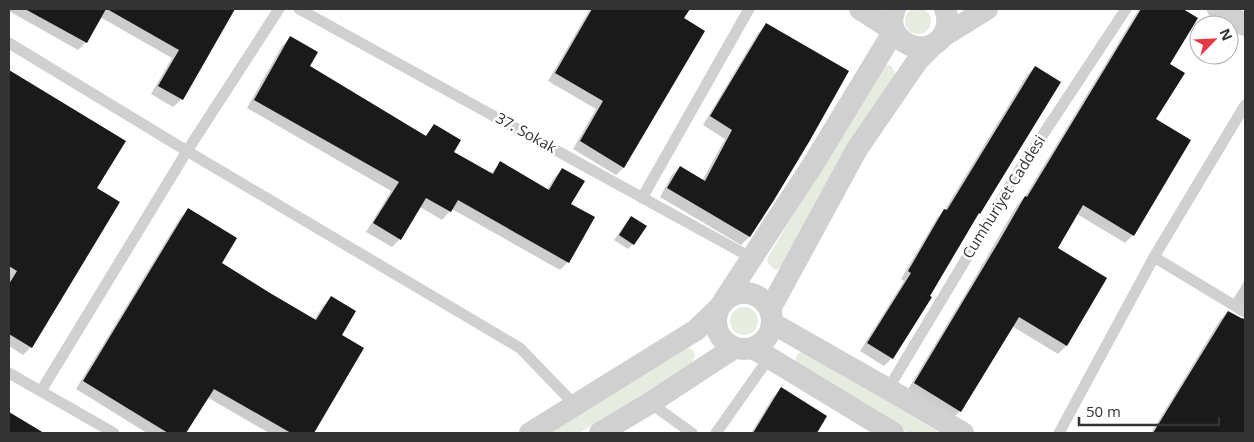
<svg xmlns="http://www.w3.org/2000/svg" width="1254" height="442" font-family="'Open Sans',sans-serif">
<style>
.green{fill:#e6ecdf}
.shadow{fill:#0003}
.building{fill:#1a1a1a}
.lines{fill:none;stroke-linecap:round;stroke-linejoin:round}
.service{stroke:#d0d0d0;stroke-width:11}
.minor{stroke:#d0d0d0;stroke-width:22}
.labels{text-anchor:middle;stroke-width:5;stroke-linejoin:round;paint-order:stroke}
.street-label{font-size:15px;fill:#333;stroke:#fff}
</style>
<rect width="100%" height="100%" fill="#fff"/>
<g class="green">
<circle cx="918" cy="21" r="13"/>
<path d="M885,65h5l4,5 1,6 -114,191 -5,3 -4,-2 -5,-7 1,-4 114,-189z"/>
<circle cx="744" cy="321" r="14"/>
<path d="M688,348l6,3 1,4 -4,10 -112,68h-30z"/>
<path d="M802,352h4l134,81h-32l-109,-64c-4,-7 -6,-14 3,-17z"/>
</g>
<g class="shadow">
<path d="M9,9h225l-52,90 -9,8 -22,-13 21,-36 -72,-41 -14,25 -8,8 -69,-39z"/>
<path d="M590,9h98l-5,9 21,13 -81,137 -7,7 -43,-26 23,-40 -48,-28z"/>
<path d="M1139,9h42l15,10 -28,45 -13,55 -22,116 -8,8 -48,-29 -20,34 48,31 -39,67 -8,8 -46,-28 -52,85 -8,8 -45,-28 63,-105 47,-81 7,-7z"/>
<path d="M766,25l7,174 -24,38 -8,8 -81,-48 12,-22 8,-8 22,14 23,-42 -22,-14 55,-92z"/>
<path d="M290,38l19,28 116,70 10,-11 17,27 38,22 10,-11 47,27 7,-12 8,-8 7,34 -1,58 -8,8 -108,-61 -10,11 -22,-13 -20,32 -8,8 -26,-15 25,-41 -144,-83 35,-62z"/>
<path d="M1035,67l-60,150 -47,79 2,1 -38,61 -8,8 -24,-15 44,-70 -3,-2 36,-61 7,-7 83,-136z"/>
<path d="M9,71l115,70 -29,47 -64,159 -8,8 -14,-9z"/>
<path d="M188,210l32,54 94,56 9,-14 8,-8 9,37 23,14 -51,84h-43l-62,-36 -23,36h-37l-71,-44 104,-171z"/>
<path d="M631,217l2,27 -5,5 -14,-9 12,-17z"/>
<path d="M1245,280v153h-94l69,-113 8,-8 17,9 -1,-5 -15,-10z"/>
<path d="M781,389l45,28 -10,16h-65l22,-36z"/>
<path d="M9,413l33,20h-33z"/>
</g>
<g class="building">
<path d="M25,9h81l-19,34z"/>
<path d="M107,9h128l-52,91 -25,-14 21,-36z"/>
<path d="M592,9h98l-6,9 21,13 -81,137 -44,-27 23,-40 -48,-28z"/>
<path d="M1141,9h42l15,9 -28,46 15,9 -29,46 35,21 -57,96 -51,-31 -25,43 49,30 -40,68 -48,-29 -58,95 -47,-29 84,-140 27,-47 2,1z"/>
<path d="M766,23l83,48 -40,71 -35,58 -24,37 -83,-49 13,-22 25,15 27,-51 -22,-14z"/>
<path d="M290,36l28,16 -8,14 116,70 8,-12 27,16 -7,12 39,22 7,-13 49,29 13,-22 23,13 -14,23 24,13 -26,46 -111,-63 -7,12 -25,-14 -25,42 -28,-17 26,-41 -145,-82z"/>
<path d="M1035,66l26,16 -81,132 -1,-1 -49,83 2,1 -39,62 -26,-16 44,-70 -3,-2 36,-62 3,1z"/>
<path d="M9,70l117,71 -29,47 23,14 -88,146 -23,-14v-50l8,-13 -8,-5z"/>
<path d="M188,208l49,30 -15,25 48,30 46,27 15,-24 25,15 -14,24 22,13 -50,85h-23l-77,-44 -28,44h-18l-85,-52z"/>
<path d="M631,216l16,10 -13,19 -15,-10z"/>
<path d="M1228,311l13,7 4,1v114h-92z"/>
<path d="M781,387l46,29 -10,17h-64z"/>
<path d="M9,412l35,21h-35z"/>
</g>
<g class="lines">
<g class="service">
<path d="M299,9l453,249"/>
<path d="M9,43l178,108 333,197 55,57"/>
<path d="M642,198l107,-189"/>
<path d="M1154,257l91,55"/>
<path d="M9,373l105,60"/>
<path d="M888,389l129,-215 109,-165"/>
<path d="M41,391l146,-240 92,-142"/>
<path d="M650,403l42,30"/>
<path d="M716,433l53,-75"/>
<path d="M1059,433l95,-176 91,-152"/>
</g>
<g class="minor">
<path d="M895,9c-15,32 35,55 50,23 3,-8 3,-16 0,-23"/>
<path d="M1218,9l27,16"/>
<path d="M942,37l45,-28"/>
<circle cx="744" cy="321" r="28"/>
<path d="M723,302l89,-136 82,-135 -34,-22"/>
<path d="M770,309l87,-160 61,-89 16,-16"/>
<path d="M772,323l116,66 75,44"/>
<path d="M753,348l140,85"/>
<path d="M530,433l166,-103 22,-21"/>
<path d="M600,433l50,-30 84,-55"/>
</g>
</g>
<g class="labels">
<g class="street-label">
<text transform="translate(526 133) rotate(29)" y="5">37. Sokak</text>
<text transform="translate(1004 197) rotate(-58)" y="5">Cumhuriyet Caddesi</text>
</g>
</g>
<rect width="1254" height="442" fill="none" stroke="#333333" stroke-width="20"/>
<g transform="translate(1214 40) rotate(66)"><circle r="24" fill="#ffffff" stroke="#adadad"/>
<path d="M0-4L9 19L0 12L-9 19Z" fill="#e63946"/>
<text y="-8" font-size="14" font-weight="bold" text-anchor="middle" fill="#333333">N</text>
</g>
<path d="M1079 417v8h140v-8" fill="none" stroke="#333333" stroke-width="2.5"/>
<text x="1086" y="417" font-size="15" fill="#333333" stroke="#ffffff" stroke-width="4" paint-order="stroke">50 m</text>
</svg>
